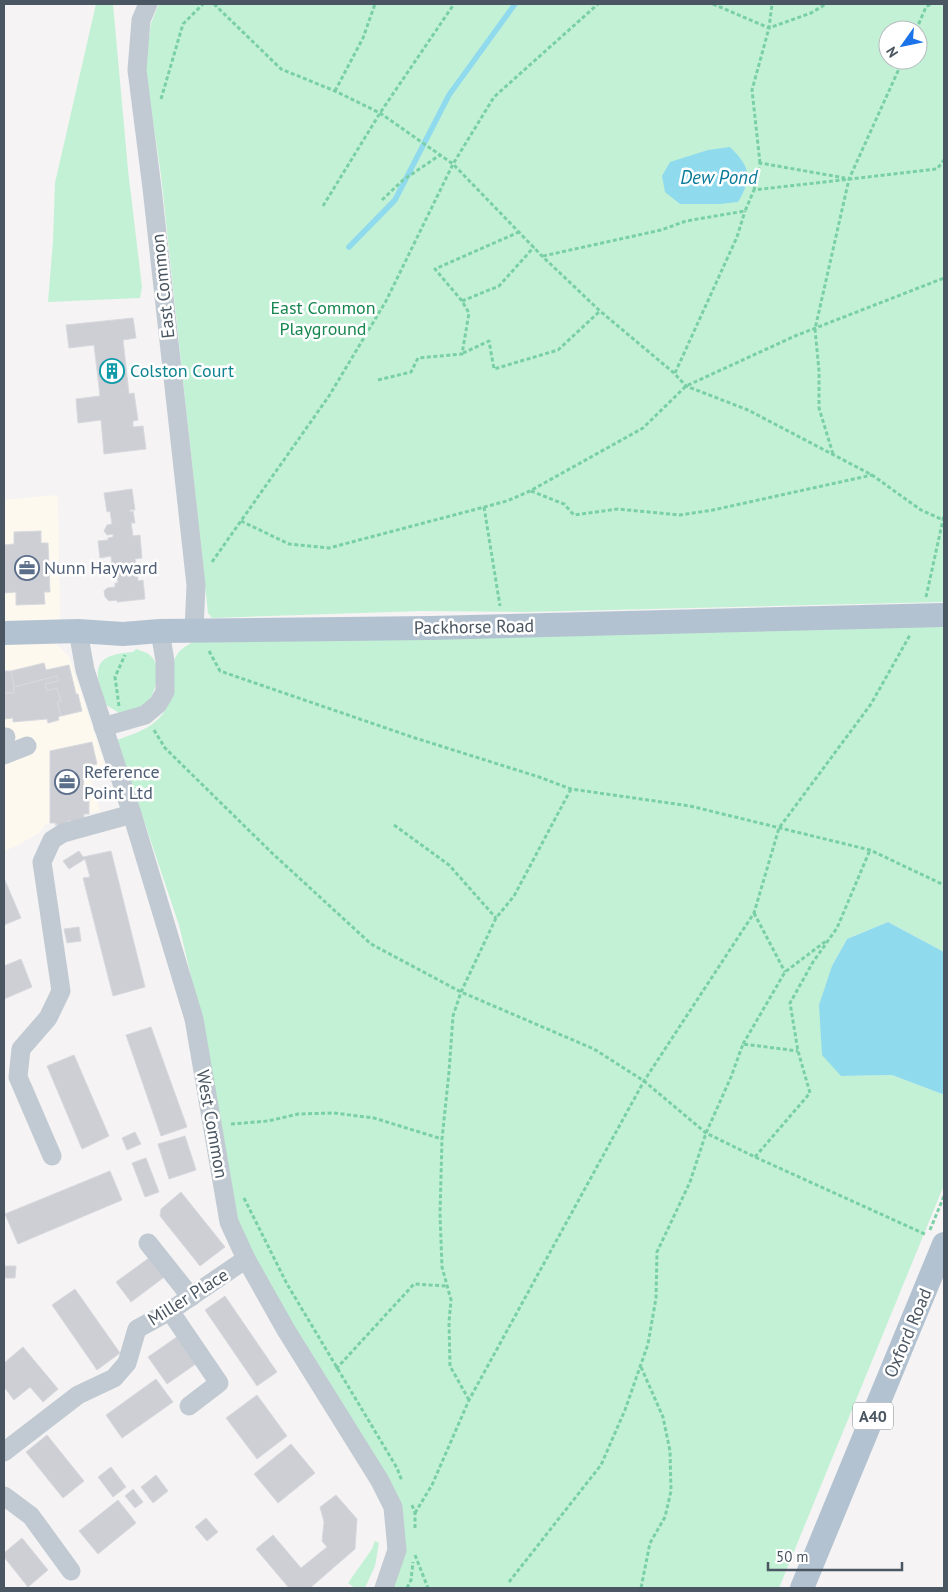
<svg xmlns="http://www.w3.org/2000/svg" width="948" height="1592" font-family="'PT Sans',sans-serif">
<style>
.commercial{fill:#fdf9ef}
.green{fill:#c3f1d5;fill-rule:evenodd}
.water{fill:#90daee}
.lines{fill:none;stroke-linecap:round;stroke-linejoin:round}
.stream{stroke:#90daee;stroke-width:5.5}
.building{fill:#cdcfd5;stroke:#d7d9de}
.path{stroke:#7ad0a6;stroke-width:3;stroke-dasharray:4 2.5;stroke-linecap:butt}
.minor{stroke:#c1cad2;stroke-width:19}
.major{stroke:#b3c2d1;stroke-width:24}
.labels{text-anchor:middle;stroke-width:5;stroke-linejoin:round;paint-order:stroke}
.shield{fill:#fff;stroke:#808990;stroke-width:1}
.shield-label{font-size:16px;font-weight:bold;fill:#4a5661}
.street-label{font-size:18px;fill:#4a5661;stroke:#fff}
.park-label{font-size:18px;fill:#17864f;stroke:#fff}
.culture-label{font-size:18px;fill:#0d838f;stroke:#fff;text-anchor:start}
.service-label{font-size:18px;fill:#4e5e75;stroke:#fff;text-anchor:start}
.water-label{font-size:19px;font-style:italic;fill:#0c7c9b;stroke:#fff}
</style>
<rect width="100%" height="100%" fill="#f5f3f3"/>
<path class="commercial" d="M58,495l2,126 -17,10 26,25 36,110 -16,5 11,40 -54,13 -7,9 -25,14 -10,4v-351z"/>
<g class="green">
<path d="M96,4h17l15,166 14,117 -2,11 -92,4 5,-61 2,-58z"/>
<path d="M159,4h785v598l-418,10 -105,-1 -209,7 -4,-5 -47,-438 -16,-108 6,-44zM888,30h30v30h-30z"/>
<path d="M944,625v327l-56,-30 -41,17 -15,27 9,110 51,-1 50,19 2,-1v92l-165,403h-389l13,-53 -124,-225 -40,-85 -38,-206 -22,-94 -62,-185c13,-5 28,-9 39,-19 9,-7 16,-22 17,-34 2,-23 -5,-32 20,-45z"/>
<path d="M136,649c3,1 8,3 11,4 19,12 9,39 -2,53l-26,7 -14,-9c-11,-34 -14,-49 28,-52z"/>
<path d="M375,1541l4,2 -4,23 -10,22h-10l-7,-5 24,-34z"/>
</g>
<g class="water">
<path d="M730,147c20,20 23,30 8,55l-18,2h-40l-15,-12 -3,-16 8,-14 38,-12z"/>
<path d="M888,922l56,30v141l-2,1 -50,-19 -51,1 -19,-21 -3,-50 13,-39 15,-27z"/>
</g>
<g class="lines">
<path class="stream" d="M349,247l46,-47 54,-105 66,-91"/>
</g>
<g class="building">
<path d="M133,318l3,20 -13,2 6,54 5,-1 4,27 -5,1v6l10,-1 3,23 -42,5 -3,-34 -23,3 -2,-24 24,-3 -6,-51 -25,3 -3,-23z"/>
<path d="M132,489l3,21h-5v2l3,-1 2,12h-4l2,13 7,-1 2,23 -7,1 1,7 3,-1 1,5 -3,1 1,10 5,-1 2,19 -28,3v-2l-8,1 -4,-4 -1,-6 3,-3 8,-1v-4h3l-3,-19h-3l-1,-8 -11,2 -2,-17 10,-1v-2l5,-1v-3l-6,1 -3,-4 3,-6 5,-1 -2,-13 -3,1 -3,-19z"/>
<path d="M41,531v12h7l2,49h-6l1,12 -29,1v-13l-12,1v-48l10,-1v-12z"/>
<path d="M44,663l2,7 23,-5 7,29h2l4,17 -21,5 -4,-14 4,-1 -4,-13 -10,3 -2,-7 13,-3 -1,-5 -43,11 -3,-16z"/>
<path d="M4,671h7l3,16v6h-10z"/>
<path d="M57,676l1,5 -13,3 2,7 10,-3 4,13 -4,1 4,14 -3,1 1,3 -11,3 -1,-4 -34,3v-4l-9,1v-26h10v-6z"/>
<path d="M92,742l5,22 -14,4 1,28 5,-1v19h-5v7h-16v4h-13l1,-2h-6v-72z"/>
<path d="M79,851l4,6 28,-6 34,136 -32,9 -30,-118 7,-1 -5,-18 -16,10 -6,-8z"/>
<path d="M4,878l17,40 -17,7z"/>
<path d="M79,927l2,14 -14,2 -3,-14z"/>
<path d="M21,959l11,28 -28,12v-33z"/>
<path d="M151,1027l36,100 -26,9 -35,-101z"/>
<path d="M74,1055l35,81 -27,13 -35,-83z"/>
<path d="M135,1132l6,12 -14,6 -5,-12z"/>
<path d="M185,1136l11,34 -27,9 -11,-35z"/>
<path d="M146,1158l13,34 -14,5 -13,-34z"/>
<path d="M110,1171l12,29 -104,44 -13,-30z"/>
<path d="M181,1192l44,55 -25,19 -40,-50 1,-7z"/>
<path d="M153,1255l14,20 -36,27 -15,-20z"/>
<path d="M4,1266h12l-1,12h-11z"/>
<path d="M75,1289l45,64 -23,17 -45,-65z"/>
<path d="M225,1296l52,76 -20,14 -52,-76z"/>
<path d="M181,1334l19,27 -33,23 -19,-27z"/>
<path d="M23,1347l35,42 -15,13 -13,-15 -16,13 -10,-13v-24z"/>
<path d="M156,1379l17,23 -51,36 -16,-23z"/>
<path d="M257,1395l30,41 -30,23 -31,-41z"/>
<path d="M47,1435l37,46 -21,17 -37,-46z"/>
<path d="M291,1444l24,29 -37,30 -24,-29z"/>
<path d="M111,1467l15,20 -13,10 -15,-20z"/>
<path d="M156,1475l12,16 -15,12 -12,-16z"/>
<path d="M133,1489l10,13 -8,6 -10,-12z"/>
<path d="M336,1495l21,24 -2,30 -45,39h-21l-33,-39 17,-14 28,33 26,-21 -5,-6 2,-19 -4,-15z"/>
<path d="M118,1500l18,23 -38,31 -19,-23z"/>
<path d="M206,1518l12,14 -11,9 -12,-14z"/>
<path d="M22,1538l26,32 -20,17 -24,-30v-4z"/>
</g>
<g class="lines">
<g class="path">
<path d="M214,4l67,65 54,22 45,22 73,51 89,92 58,55 74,62 12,13 62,24 124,65 49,35 22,10"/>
<path d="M713,4l56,24 42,-15 15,-9"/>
<path d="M916,30l10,-23 5,-3"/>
<path d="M335,91l28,-53 12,-34"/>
<path d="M161,99l22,-75 20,-20"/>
<path d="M760,163l-8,-73 17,-62 3,-24"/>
<path d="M754,190l6,-27 85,15"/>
<path d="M382,200l21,-20 37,-25"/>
<path d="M323,206l57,-93 74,-109"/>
<path d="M543,256l118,-26 25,-9 59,-10 9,-21 183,-21 7,-9"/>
<path d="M462,301l37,-15 35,-39"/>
<path d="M463,353l26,-12 5,28 64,-19 42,-39"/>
<path d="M675,373l62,-136 8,-26"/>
<path d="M378,380l33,-8 7,-14 44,-4 7,-41 -7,-12 -27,-32 84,-37"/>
<path d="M833,454l-14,-46v-37l-4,-42 34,-150 54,-119"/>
<path d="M531,491l33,13 10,11 44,-6 62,6 33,-5 159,-35"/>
<path d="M484,507l16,99"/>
<path d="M241,521l48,23 40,4 178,-47 23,-10 113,-63 43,-42 109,-50 149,-58"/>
<path d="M212,562l117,-166 57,-95 67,-137 41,-67 104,-93"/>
<path d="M926,597l18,-82"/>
<path d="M209,651l11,20 192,66 127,40 32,12 119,17 180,44 74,35"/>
<path d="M119,706l-4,-29 10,-22"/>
<path d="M154,730l11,18 107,105 99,91 90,48 133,57 50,32 62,52 49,24 172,78"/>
<path d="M394,825l55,40 47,53"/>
<path d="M754,913l31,59"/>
<path d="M743,1044l42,-72 41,-31"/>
<path d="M231,1124l37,-3 30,-7 36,-1 40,5 68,21"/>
<path d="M755,1157l55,-64 -12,-42 -8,-48 23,-41 24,-34 33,-78"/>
<path d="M244,1198l43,86 110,184 5,13"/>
<path d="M930,1230l14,-34"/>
<path d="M641,1367l22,50 7,34 1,40 -6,26 -15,26 -9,45"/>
<path d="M336,1369l78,-85 33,2"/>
<path d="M469,1400l-19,-34 -1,-44 2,-22 -9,-33 -2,-53 2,-75 7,-67 4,-56 8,-24 35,-74 18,-22 57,-107"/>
<path d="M412,1505l3,8v17"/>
<path d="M415,1513l17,-28 37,-85 175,-319 110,-168 25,-85 92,-124 39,-69"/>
<path d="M415,1555l13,33"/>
<path d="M509,1582l92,-117 24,-55 23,-66 8,-46 1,-46 33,-70 16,-49 25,-56 12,-33 55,7"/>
<path d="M407,1588l4,-8 2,-18"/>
</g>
<g class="minor">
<path d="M148,4l-7,16 -4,50 15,118 44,397 -2,45"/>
<path d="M78,631l7,39 47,144 62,205 35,203 17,37 40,71 94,151 13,26 4,43 -13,38"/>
<path d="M103,727l42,-12 13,-11 7,-12v-31l-5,-30"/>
<path d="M4,737h2"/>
<path d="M4,755l23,-9"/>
<path d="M52,1156l-34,-79 3,-28 27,-31 13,-27 -19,-129 10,-22 11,-7 69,-19"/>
<path d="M148,1243l43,54"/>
<path d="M170,1311l49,72 -30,23"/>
<path d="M4,1452l74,-57 36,-17 13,-15 10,-34 33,-18 76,-52"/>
<path d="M4,1496l27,20 40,55"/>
</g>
<g class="major">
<path d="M4,633l74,-2 45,3 37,-3 271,-3 513,-13"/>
<path d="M802,1588l142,-344"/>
</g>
</g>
<defs>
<symbol id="building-ring" viewBox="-11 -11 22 22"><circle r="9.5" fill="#fff" stroke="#0f9aa8" stroke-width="1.5"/><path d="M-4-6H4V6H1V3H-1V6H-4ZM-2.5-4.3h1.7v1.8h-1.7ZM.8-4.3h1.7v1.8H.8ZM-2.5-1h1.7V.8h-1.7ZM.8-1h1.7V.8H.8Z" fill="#0f9aa8"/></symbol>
<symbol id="office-ring" viewBox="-11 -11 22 22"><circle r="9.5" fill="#fff" stroke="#5c6f8a" stroke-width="1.5"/><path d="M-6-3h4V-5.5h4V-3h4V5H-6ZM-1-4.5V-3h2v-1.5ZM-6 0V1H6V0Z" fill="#5c6f8a"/></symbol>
</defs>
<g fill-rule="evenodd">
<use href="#building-ring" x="98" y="357" width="28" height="28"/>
<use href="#office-ring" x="13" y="554" width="28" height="28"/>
<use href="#office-ring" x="53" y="768" width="28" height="28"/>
</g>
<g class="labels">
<rect class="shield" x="853" y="1402.5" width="40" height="27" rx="4"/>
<g class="shield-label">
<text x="873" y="1422">A40</text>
</g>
<g class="street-label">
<text transform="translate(163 286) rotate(-96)" y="6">East Common</text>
<text transform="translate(474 627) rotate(-1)" y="6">Packhorse Road</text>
<text transform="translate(212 1124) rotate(80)" y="6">West Common</text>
<text transform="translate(188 1297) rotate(-32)" y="6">Miller Place</text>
<text transform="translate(908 1333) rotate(-67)" y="6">Oxford Road</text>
</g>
<g class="park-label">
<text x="323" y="314">East Common<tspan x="323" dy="21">Playground</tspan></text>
</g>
<g class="culture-label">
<text x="130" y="377">Colston Court</text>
</g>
<g class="service-label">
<text x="44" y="574">Nunn Hayward</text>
<text x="84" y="778">Reference<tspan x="84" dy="21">Point Ltd</tspan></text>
</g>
<g class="water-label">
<text x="719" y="184">Dew Pond</text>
</g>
</g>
<rect width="948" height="1592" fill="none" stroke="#4a5661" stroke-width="10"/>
<g transform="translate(903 45) rotate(237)"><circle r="24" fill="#ffffff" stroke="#b7bbc0"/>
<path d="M0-4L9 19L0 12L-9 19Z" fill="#1a73e8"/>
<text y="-8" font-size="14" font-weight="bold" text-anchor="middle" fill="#4a5661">N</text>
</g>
<path d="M768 1562v8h134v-8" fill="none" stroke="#4a5661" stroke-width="2.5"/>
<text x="776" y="1562" font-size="15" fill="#4a5661" stroke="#ffffff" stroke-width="4" paint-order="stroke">50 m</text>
</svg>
